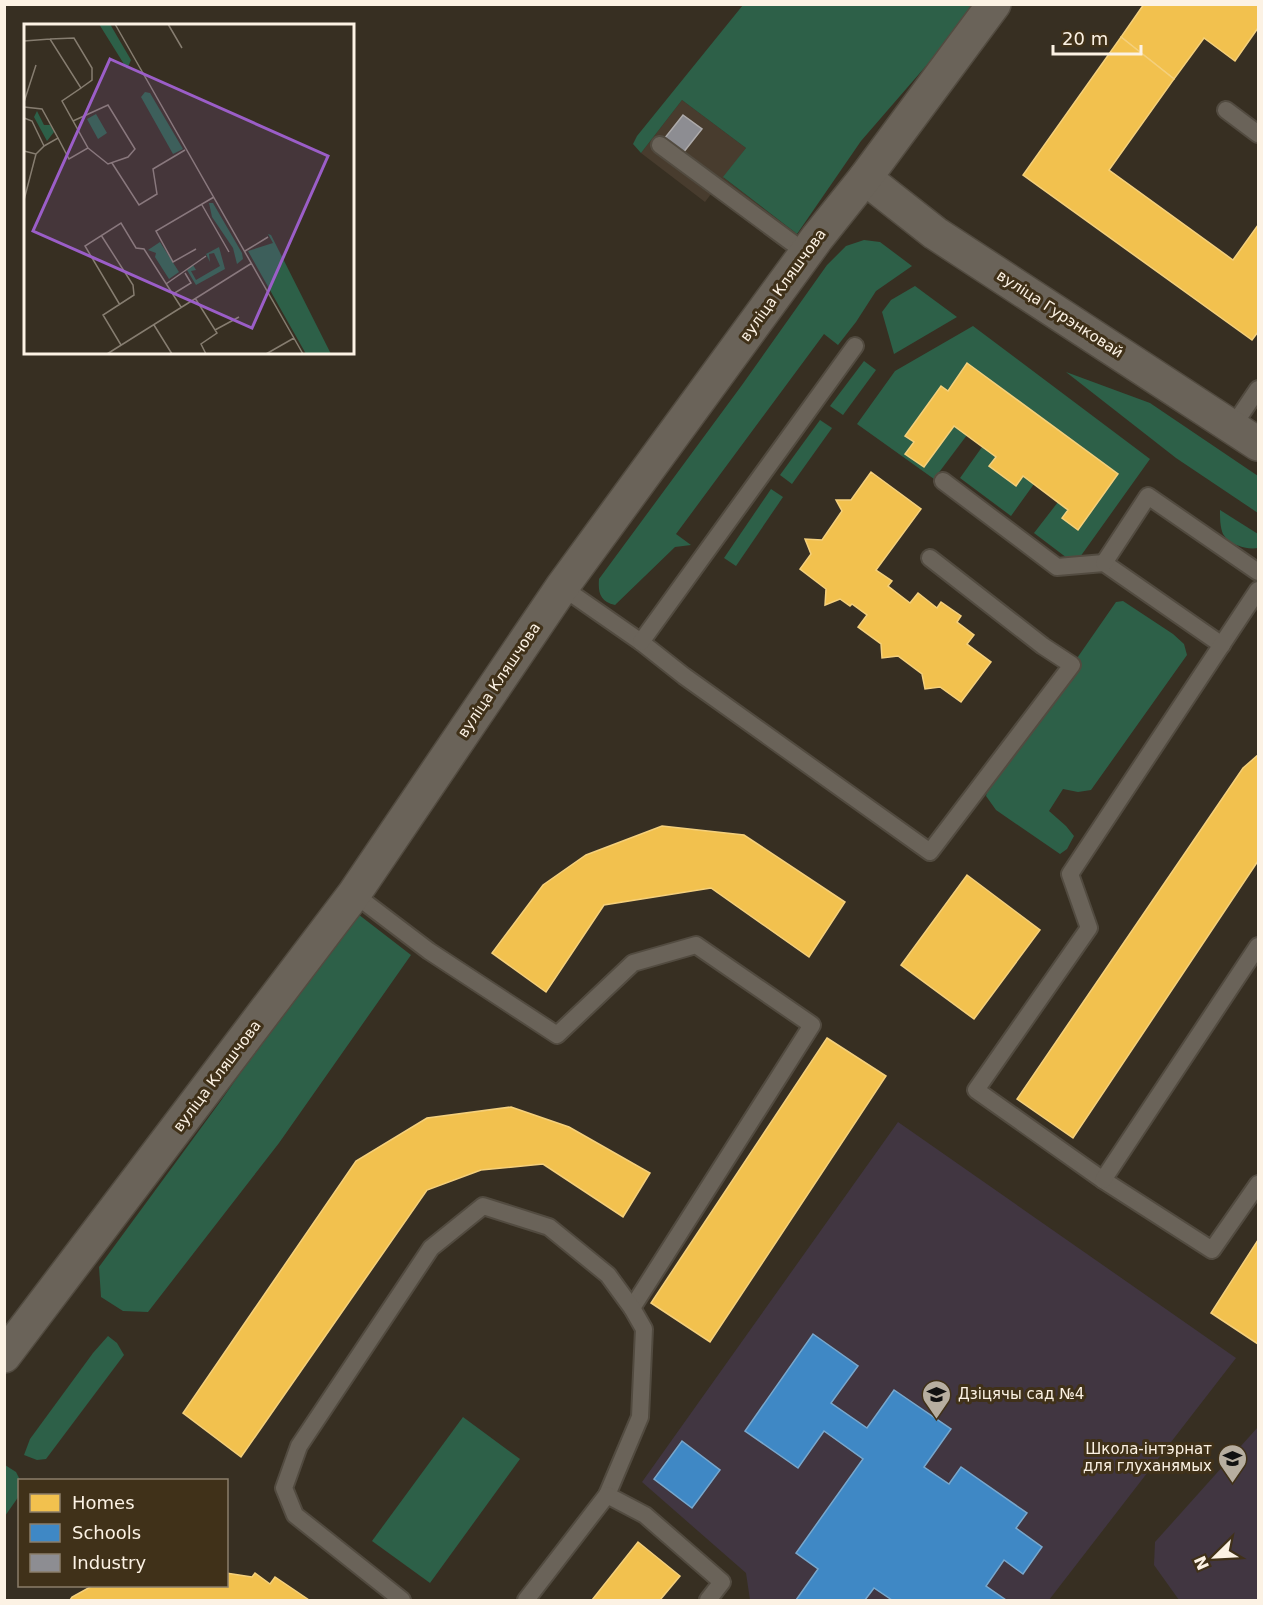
<svg xmlns="http://www.w3.org/2000/svg" width="1263" height="1605" font-family="'DejaVu Sans',sans-serif">
<style>
.industrial{fill:#483c2e}
.education{fill:#413641}
.green{fill:#2d6048}
.homes{fill:#f2c14e;stroke:#f5d07b;stroke-width:1.5}
.schools{fill:#3f88c5;stroke:#78a8ce;stroke-width:1.5}
.industry{fill:#8d8d92;stroke:#aeabab;stroke-width:1.5}
.lines{fill:none;stroke-linecap:round;stroke-linejoin:round}
.lane-casing{stroke:#524b40;stroke-width:20}
.street-casing{stroke:#524b40;stroke-width:36}
.secondary-casing{stroke:#524b40;stroke-width:36}
.lane{stroke:#6a6359;stroke-width:16}
.street{stroke:#6a6359;stroke-width:33}
.secondary{stroke:#6a6359;stroke-width:33}
.labels{text-anchor:middle;stroke-width:6;stroke-linejoin:round;paint-order:stroke}
.street-label{font-size:15px;fill:#fcf2e4;stroke:#403119}
.poi-label{font-size:15px;fill:#fcf2e4;stroke:#403119;text-anchor:start}
.inset-road{fill:none;stroke:#867d70;stroke-width:1.5}
.view{fill:#9b5ec8;fill-opacity:0.15;stroke:#9b5ec8;stroke-width:3}
.inset-edge{fill:none;stroke:#fcf2e4;stroke-width:3}
</style>
<rect width="100%" height="100%" fill="#372f22"/>
<path class="industrial" d="M682,100l64,48 -22,30 73,56 -12,16 -74,-56 -6,8 -64,-49z"/>
<g class="education">
<path d="M898,1122l338,236 -187,242h-299l-4,-27 -104,-91z"/>
<path d="M1258,1427v173h-79l-25,-35 1,-23z"/>
</g>
<g class="green">
<path d="M743,5h231l-29,39 -84,97 -64,93 -74,-57 23,-29 -64,-48 -41,53 -8,-9 4,-8z"/>
<path d="M864,240l16,2 32,24 -36,25 -20,31 -18,23 -14,-11 -148,200 15,11 -16,2 -60,58c-15,-4 -17,-12 -16,-26l143,-194 85,-120 19,-19z"/>
<path d="M915,286l42,31 -63,37 -12,-42 9,-12z"/>
<path d="M973,326l177,133 -70,98 -13,1 -33,-25 24,-31 10,8 10,19 40,-55 -150,-110 -20,27 -7,-4 -36,49 9,6 -9,12 19,13 30,-41 13,9 -33,44 -77,-55 38,-53z"/>
<path d="M864,361l12,9 -33,45 -13,-9z"/>
<path d="M1066,372l84,31 108,73v37l-82,-55z"/>
<path d="M820,420l12,8 -40,56 -12,-9z"/>
<path d="M982,447l14,10 -6,9 26,20 7,-10 11,8 -23,32 -51,-38z"/>
<path d="M771,489l12,8 -47,69 -12,-8z"/>
<path d="M1220,510l38,24v14c-11,2 -29,-3 -35,-14 -3,-7 -3,-16 -3,-24z"/>
<path d="M1123,601l50,33 11,10 3,11 -96,135 -13,2 -15,-3 -14,22 17,15 8,10 -7,13 -7,5 -64,-44 -10,-14 3,-11 127,-183z"/>
<path d="M354,911l57,44 -132,188 -131,169 -25,-1 -22,-14 -2,-30 121,-165z"/>
<path d="M108,1336l9,7 7,12 -78,104 -9,1 -13,-5 6,-16 63,-86z"/>
<path d="M463,1417l57,42 -90,124 -58,-42z"/>
<path d="M5,1465l11,7 4,8 -1,16 -14,20z"/>
</g>
<g class="homes">
<path d="M1144,4h114v24l-23,33 -31,-23 -30,41 -53,-42z"/>
<path d="M1121,37l53,42 -65,91 124,90 25,-35v107l-6,8 -229,-165z"/>
<path d="M967,363l151,111 -40,56 -16,-12 6,-8 -45,-34 -7,10 -27,-20 7,-9 -42,-31 -30,41 -19,-13 9,-12 -9,-6 36,-50 7,5z"/>
<path d="M871,472l50,37 -45,61 16,11 -4,5 22,17 8,-10 19,15 4,-6 20,14 -4,6 17,13 -7,9 24,18 -30,40 -21,-15 -15,2 -3,-15 -24,-18 -16,2 -1,-14 -23,-17 9,-12 -15,-11 -2,2 -10,-7 -15,6 1,-16 -26,-20 11,-15 -6,-15 17,1 20,-29 -6,-11h15z"/>
<path d="M1258,755v106l-185,277 -56,-39 226,-331z"/>
<path d="M662,826l82,9 101,67 -36,55 -98,-69 -107,17 -58,87 -54,-39 51,-68 43,-30z"/>
<path d="M967,875l73,55 -66,89 -73,-54z"/>
<path d="M827,1038l59,38 -176,266 -59,-39z"/>
<path d="M511,1107l58,20 81,46 -27,44 -80,-53 -62,6 -54,20 -186,267 -58,-44 173,-252 71,-43z"/>
<path d="M1258,1240v104l-47,-31z"/>
<path d="M638,1542l42,34 -20,24h-68z"/>
<path d="M226,1573l26,4 3,-4 15,11 5,-7 34,23h-239l2,-3 20,-11h134z"/>
</g>
<g class="schools">
<path d="M813,1334l45,32 -27,37 36,25 27,-38 57,39 -27,38 25,17 12,-17 66,46 -11,15 26,19 -19,27 -19,-14 -18,26 20,14h-114l-18,-12 -9,12h-69l22,-31 -22,-16 67,-94 -39,-28 -26,37 -53,-37z"/>
<path d="M682,1441l38,29 -28,38 -38,-29z"/>
</g>
<path class="industry" d="M683,115l19,14 -19,24 -19,-14z"/>
<g class="lines">
<defs>
<g id="lane">
<path d="M1226,110l32,24"/>
<path d="M660,145l146,108"/>
<path d="M1233,426l25,-37"/>
<path d="M943,481l114,86 47,-4 118,82"/>
<path d="M1104,563l44,-67 110,76"/>
<path d="M562,587l79,55 43,34 246,176 142,-187 -29,-19 -113,-88"/>
<path d="M1258,590l-188,284 19,54 -113,162 127,90 109,70 46,-66"/>
<path d="M641,642l214,-296"/>
<path d="M354,894l75,57 128,84 76,-72 63,-18 116,80 -180,283"/>
<path d="M1103,1180l155,-234"/>
<path d="M402,1600l-107,-85 -11,-27 15,-42 132,-198 52,-42 66,21 59,48 24,33 12,21 -4,88 -33,78"/>
<path d="M526,1600l81,-105 38,20 77,67 -14,18"/>
</g>
<path id="street" d="M865,178l70,55 323,211"/>
<path id="secondary" d="M4,1356l350,-462 208,-307 255,-349 48,-60 129,-174"/>
</defs>
<use href="#lane" class="lane-casing"/>
<use href="#street" class="street-casing"/>
<use href="#secondary" class="secondary-casing"/>
<use href="#lane" class="lane"/>
<use href="#street" class="street"/>
<use href="#secondary" class="secondary"/>
</g>
<defs>
<symbol id="school-pin" viewBox="-11 -11 22 30"><path d="M0 17L-7.5 6A9.5 9.5 0 1 1 7.5 6Z" fill="#b7aea0" stroke="#403119"/><path d="M0-5L7-2L0 1L-7-2ZM-4 1L0 2.5L4 1V4Q0 6-4 4Z" fill="#111"/></symbol>
</defs>
<g fill-rule="evenodd">
<use href="#school-pin" x="920" y="1378" width="33" height="45"/>
<use href="#school-pin" x="1216" y="1442" width="33" height="45"/>
</g>
<g class="labels">
<g class="street-label">
<text transform="translate(783 285) rotate(-54)" y="5">вуліца Кляшчова</text>
<text transform="translate(1060 314) rotate(33)" y="5">вуліца Гурэнковай</text>
<text transform="translate(499 680) rotate(-56)" y="5">вуліца Кляшчова</text>
<text transform="translate(217 1076) rotate(-53)" y="5">вуліца Кляшчова</text>
</g>
<g class="poi-label">
<text x="958" y="1399">Дзіцячы сад №4</text>
<text x="1212" y="1454" text-anchor="end">Школа-інтэрнат<tspan x="1212" dy="17">для глуханямых</tspan></text>
</g>
</g>
<g transform="translate(24 24)">
<rect width="330" height="330" fill="#372f22"/>
<path d="M75,0h11l21,36 -4,9zM121,68l5,1 33,56 -10,5 -32,-57zM13,87l7,14h6l4,7 -7,9 -13,-24zM72,90l11,19 -9,6 -11,-20zM185,179h4l29,50 1,6 -6,5 -4,-16 -21,-31zM244,210l3,1 60,119h-25l-58,-103 25,-8zM136,218l19,30 -10,7 -14,-22 1,-4 -8,-3zM195,223l6,22 -29,16 -9,-15 6,-5 3,5 -5,1 5,9 24,-14 -6,-13 -5,1 1,8 -4,-8z" fill="#2d6048"/>
<path class="inset-road" d="M91,0l188,330M144,0l14,24M26,15l24,-1 18,30v12l-11,8M0,17l26,-2 31,49 -19,13 26,47 -19,11 -11,-21 -14,8M0,78l12,-37M0,83l18,2 16,29M0,94l8,3 12,25 -8,8M49,97l35,-16 27,44 -7,8 -20,7 -20,-16M0,127l12,3 -12,46M88,139l27,42 18,-11 -4,-25 32,-19M178,181l27,47M77,211l32,50 1,10 -31,20 18,30M172,225l-23,13 -17,-31 58,-34M221,227l23,-14M142,260l40,-28M149,270l18,-11 -6,-10M171,274l22,35 -16,11 5,10M96,281l-35,-59 36,-23 15,25 8,1 37,58M130,301l18,29M191,306l24,-13M83,330l145,-91M242,330l28,-16"/>
<path class="view" d="M86,35l218,97 -76,172 -219,-97z"/>
<rect width="330" height="330" class="inset-edge"/>
</g>
<rect width="1263" height="1605" fill="none" stroke="#fcf2e4" stroke-width="12"/>
<rect x="18" y="1479" width="210" height="108" fill="#403119" stroke="#8b7e6a" stroke-width="1.5"/>
<rect x="30" y="1494" width="30" height="18" fill="#f2c14e" stroke="#8b7e6a" stroke-width="1.5"/>
<text x="72" y="1509" font-size="18" fill="#fcf2e4">Homes</text>
<rect x="30" y="1524" width="30" height="18" fill="#3f88c5" stroke="#8b7e6a" stroke-width="1.5"/>
<text x="72" y="1539" font-size="18" fill="#fcf2e4">Schools</text>
<rect x="30" y="1554" width="30" height="18" fill="#8d8d92" stroke="#8b7e6a" stroke-width="1.5"/>
<text x="72" y="1569" font-size="18" fill="#fcf2e4">Industry</text>
<g transform="translate(1215 1557) rotate(246)" stroke="#403119" stroke-width="4.5" paint-order="stroke">
<path d="M0-4.5L10 22L0 15L-10 22Z" fill="#fcf2e4"/>
<text y="-9" font-size="16" font-weight="bold" text-anchor="middle" fill="#fcf2e4">N</text>
</g>
<path d="M1053 45v9h88v-9" fill="none" stroke="#fcf2e4" stroke-width="3"/>
<text x="1062" y="45" font-size="18" fill="#fcf2e4" stroke="#403119" stroke-width="4.5" paint-order="stroke">20 m</text>
</svg>
